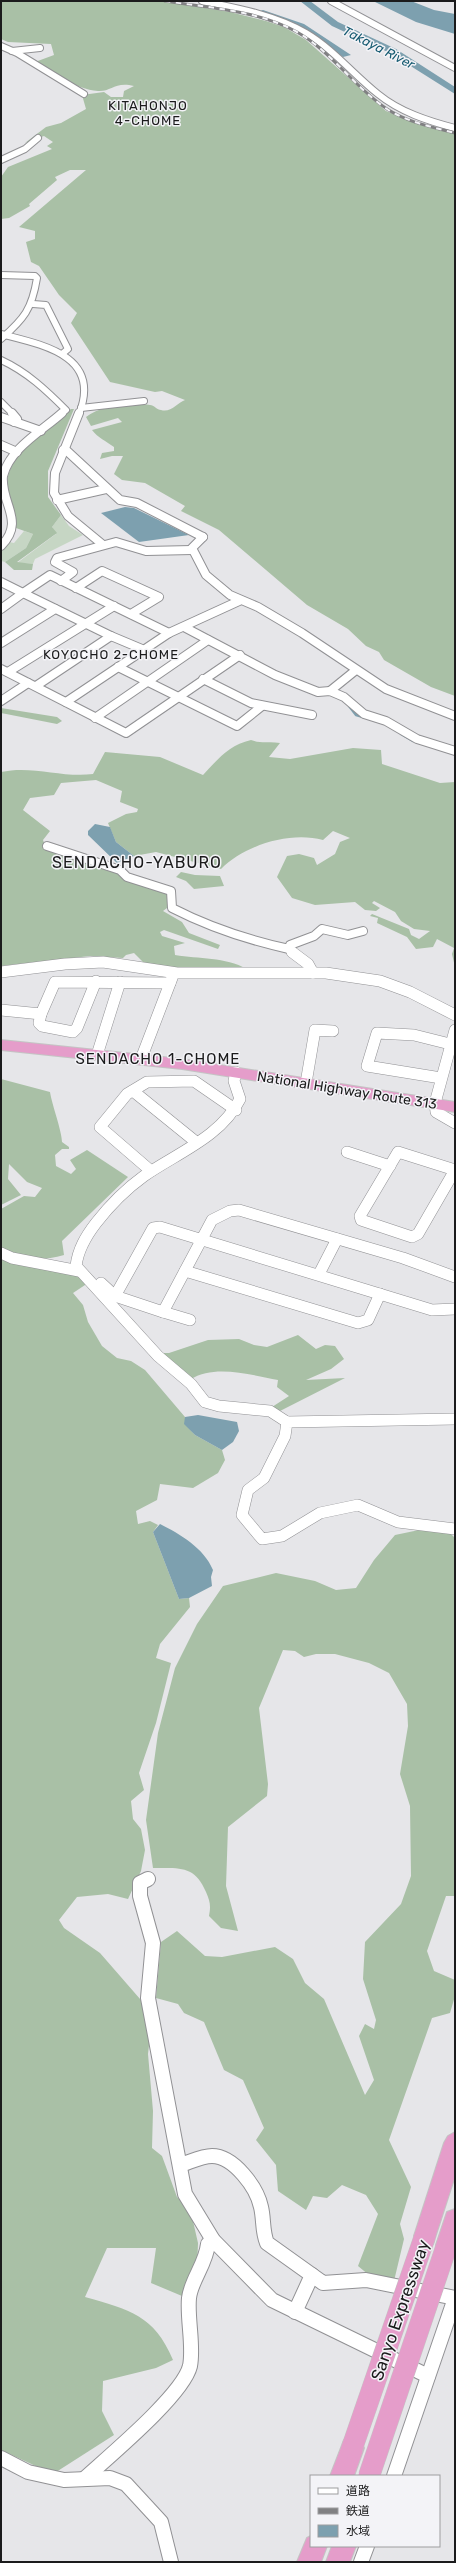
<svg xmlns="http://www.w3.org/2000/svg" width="456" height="2563" font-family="Rubik,'Noto Sans JP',sans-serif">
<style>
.green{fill:#c6d6c4}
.forest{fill:#a9c0a6}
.water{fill:#7da0af}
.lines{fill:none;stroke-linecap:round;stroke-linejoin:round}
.stream{stroke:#7da0af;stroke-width:2.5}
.river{fill:#7da0af;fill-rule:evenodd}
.minor-far3-casing{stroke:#919194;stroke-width:8}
.minor-far2-casing{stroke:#919194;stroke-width:10}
.minor-far1-casing{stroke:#919194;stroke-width:12}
.minor-casing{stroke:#919194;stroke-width:16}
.highway-casing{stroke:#c4c4c4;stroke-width:2}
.minor-far3{stroke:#fff;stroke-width:6}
.minor-far2{stroke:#fff;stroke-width:8}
.minor-far1{stroke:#fff;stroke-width:11}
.minor{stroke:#fff;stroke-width:14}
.highway{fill:#e59dca;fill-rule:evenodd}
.rail-casing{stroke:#818183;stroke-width:3}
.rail{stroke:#f3f3f7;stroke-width:2;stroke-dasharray:5.5;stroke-linecap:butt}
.highway-bridge-casing{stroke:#c4c4c4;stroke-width:22;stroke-linecap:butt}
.highway-bridge{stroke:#e59dca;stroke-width:21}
.labels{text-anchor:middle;stroke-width:3;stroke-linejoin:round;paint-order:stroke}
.far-water-label{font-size:13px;font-style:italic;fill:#165b71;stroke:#f3f3f7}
.far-neighbourhood-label{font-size:13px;letter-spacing:1px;fill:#1b1b1c;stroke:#f3f3f7}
.street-label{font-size:14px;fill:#1b1b1c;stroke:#f3f3f7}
.neighbourhood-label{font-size:15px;letter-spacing:1px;fill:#1b1b1c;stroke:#f3f3f7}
.quarter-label{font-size:16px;letter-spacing:1px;fill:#1b1b1c;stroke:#f3f3f7}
.near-street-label{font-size:17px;fill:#1b1b1c;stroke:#f3f3f7}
</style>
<rect width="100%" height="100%" fill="#e6e6e9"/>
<g class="green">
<path d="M61,515l8,11 14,9 -48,24 -2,5 -16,-1 39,-29 -4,-7z"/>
<path d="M24,531l9,3 -7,14 -21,14 -4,-1v-13l8,-6 5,1z"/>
</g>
<g class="forest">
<path d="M1,1h160l69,11 36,9 18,6 22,13 80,71 26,10 43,13v562l-24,-9 -47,-27 -5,-8 -13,-6 -18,-17 -41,-24 -88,-75 -38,-19 4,-5 -40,-23 -23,-3 -8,-6 9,-18h-11l-12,3 2,-6 12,-2v-4c-8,-6 -16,-9 -22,-17l30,-8 -4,-4 -27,8 -5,-9c14,-12 46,-15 64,-12 4,0 7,5 11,5 10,3 16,-7 24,-10l-23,-9 -7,1 -45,-10 -39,-59 6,-10 -18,-18 -20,-29 -8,-4 -5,-20 9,-3v-8l-16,-4 67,-57h-16l-15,7 2,3 -28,24 1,2 -21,12 -8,1v-42l7,-10 44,-18 -5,-3 6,-4 -9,-6 -19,7 21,-16 15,-4 25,-14 -4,-14 22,-3 7,5h12l1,-6 10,-5c-19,-5 -23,6 -36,5 -23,-2 -44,-18 -63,-29l19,-7 -3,-11 -43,-2 -7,-3z"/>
<path d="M71,409h3l-26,62v26l13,18 -9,12 5,6 -40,29 16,2 -1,6h-18l-9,-8 21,-14 7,-14 -17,-6c-3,-13 -7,-26 -9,-39 -3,-34 41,-61 64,-80z"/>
<path d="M1,708l56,9 5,4 -5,3 -56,-11z"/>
<path d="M251,740c10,4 19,1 29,3l-11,14 21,2 63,-11 28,2 1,14 58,19 15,-1v185l-3,-13 2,-6 -17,-9 -4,8 -17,2 -9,-12 -30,-14 1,-5 -8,-2 2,-2 37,15 2,6 8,4 11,-8 -16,-2 -13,-8 -6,-9 -21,-11 -2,2 8,5 -4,3 -11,-1 -10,-8 -40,3 -23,-7 -15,-21 10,-21 12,-2 15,4 3,7 18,-11 5,-12 10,-4 -17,-7 -10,9c-33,-9 -78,5 -102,29l-65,-17 -22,4 -18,-14 -8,-19 18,-9 11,-2 1,-3 -18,-7 2,-11 -26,-11 -35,3 -7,12 -24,3 -7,12 27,21 -7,9 3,8 121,42 4,15 -8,6 19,11 7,11 31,12 -2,4 -54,-19 -4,2 2,4 23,7 -11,3 1,9c24,4 50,2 72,14h-84l-18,-5 -11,-11 -8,2 -3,3 -33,-2 -89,10v-194c31,-7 61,6 92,2l12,-22 55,5 43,18c15,-16 26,-30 48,-35z"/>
<path d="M181,872l14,3 25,1 4,10 -30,3 -8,-8 -10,-4z"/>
<path d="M1,1079l49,13c2,13 12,39 12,50l7,5v2h-7l-7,6 1,11 15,8 5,-5 -6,-9 17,-10 41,27 -66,64 2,14c-21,6 -44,6 -63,-5v-41l23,-13 11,1 7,-9 -15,-6 -18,-18 -1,15 13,16 -20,10z"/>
<path d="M1,1255l73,16 14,12 -15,10 10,12 5,17 14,24 15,12 14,3 14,9 40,47v7l10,11 27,15 3,10 -7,13 -25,15 -33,-4 -3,16 -21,11 2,13 12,-3 8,4 -5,7 26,67 10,-1 1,9 -30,37 -4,14 15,5 -15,60 -17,50 5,17 -13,11 2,18 8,10 4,21 -4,21 -13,28 -20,-5 -31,3 -18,23 5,8 36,25 47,54 5,13 -4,34 5,57 -1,37 10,8 15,41 13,11 8,35 -1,27 -15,26 -31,-13 5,-35h-49l-22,49c45,13 69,18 88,63l-17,8 -53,13 -1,30 12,24 -61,39 -52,-24z"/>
<path d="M298,1335l18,14 9,-4 10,1 9,13 -13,10 -25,11 39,-2 -65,33 -8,-4 17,-11 -12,-9 1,-7c-27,-5 -63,-16 -87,-1l-33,-26h11l39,-13 31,-1 15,6 13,2z"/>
<path d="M419,1530l31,3 5,5v358h-9l-19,55 7,20 21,9v16l-5,17 -18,5 -43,122 22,47 -11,37 4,15 -10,42 -19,-1 -17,-14 20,-52 -12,-19 -24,-10 -15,13 -14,-2 -7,14 -28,-19 -2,-26 -20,-25 8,-12 -21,-48 -19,-10 -20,-48 -20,-9 -6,-9 -22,-6 5,-56 16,-11 28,25 17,1 53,-10 18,12 12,24 19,16 41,96 9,-15 -15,-44 6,-12 9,5 2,-9 -13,-41 2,-37 36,-38 10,-28 -1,-70 -10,-32 8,-48 -1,-22 -18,-31 -20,-10 -34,-9h-19l-12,3 -9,-6 -12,-1 -24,58 9,76 -1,12 -39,31 -2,59 12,45 -17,-3 -12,-12c2,-10 1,-15 -3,-24 -11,-27 -27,-24 -53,-24l-7,-48 12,-87 17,-65 22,-44 26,-38 53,-13 39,8 21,9 20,-2 18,-28 21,-25z"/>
</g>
<g class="water">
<path d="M373,1h38l23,9 21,4v20l-39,-12z"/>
<path d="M125,507l9,1 55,27 -50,7 -38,-29z"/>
<path d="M95,824l15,3 6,15 18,14 -17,7 -29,-28v-4z"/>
<path d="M198,1415l39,7 2,9 -6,11 -11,8 -27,-15 -11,-11 1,-7z"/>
<path d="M160,1524c20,10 44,24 53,46l-2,7 1,9 -23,12 -10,1 -26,-67z"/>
</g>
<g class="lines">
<g class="stream">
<path d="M349,706l7,9 7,2"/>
<path d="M401,734l12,7"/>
</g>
<g class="river">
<path d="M300,1h10l28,21 58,27 59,38v7l-65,-41 -58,-27z"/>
<path d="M263,10l41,14 47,31 -8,2 -45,-29 -38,-13v-4z"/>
</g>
<defs>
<g id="minor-far3">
<path d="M202,1c35,7 73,14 104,32 27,16 47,41 72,61 22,18 50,27 77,34"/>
<path d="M331,1l124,67"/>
<path d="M1,46l16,7 67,41"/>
<path d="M12,51l28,-3"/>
<path d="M1,160l24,-11 13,-11"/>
<path d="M1,275l34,1 2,2c-5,31 -13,41 -36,61"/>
<path d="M33,304l13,1 22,44 -6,5"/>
<path d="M1,334c43,11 101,22 78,80"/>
<path d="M1,360c26,12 45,30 65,50l-5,4"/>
<path d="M1,402l12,12"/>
<path d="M81,408l63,-7"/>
</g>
<g id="minor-far2">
<path d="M12,413l5,6 -3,3"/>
<path d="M79,413l-24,60 -1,20 14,23 34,28"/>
<path d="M1,417l40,14"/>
<path d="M1,445l16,7"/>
<path d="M63,450l4,1 53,49 17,3 66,34"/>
<path d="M57,500l49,-11"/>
<path d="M203,537l-11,11 14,27 24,20 28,12 44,26 84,56 69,27"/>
<path d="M1,546c25,-25 -1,-43 2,-70 7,-28 39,-45 59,-63"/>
<path d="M61,581l12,-9 -18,-10 2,-4 59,-16 30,9 46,-1"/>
<path d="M1,582l22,11 -22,16"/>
<path d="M76,588l26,-17 57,26 -28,17"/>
<path d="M184,627l91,48 43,17 12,-1 14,6 20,17 22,7 31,18 38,12"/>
<path d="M111,636l-88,-43 27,-18 119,58"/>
<path d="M1,643l54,-34"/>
<path d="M118,667l119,59 25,-20"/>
<path d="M1,669l125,64 114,-78"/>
<path d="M8,672l106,-66"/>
<path d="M203,679l48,24 61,12"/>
<path d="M36,686l75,-50 31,13"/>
<path d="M330,691l26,-21"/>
<path d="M1,701l27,-18"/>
<path d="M66,702l103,-69 70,-32"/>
<path d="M95,718l113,-78"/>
<path d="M47,846l73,24 7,7 44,14 1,17c37,19 76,32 117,41"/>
<path d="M294,953l-5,-4 1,-4 24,-9 8,-7 26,6 15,-4"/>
</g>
<g id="minor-far1">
<path d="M292,952l16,12 5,9"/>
<path d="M1,972l64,-8 38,-2 74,11h149l54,8 30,11 45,23"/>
<path d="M1,1010l40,4 14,-32 115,1"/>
<path d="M41,1014l-2,9 3,3 31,6 4,-4 19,-47"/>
<path d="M455,1030l-20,73 1,9 19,11"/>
<path d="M97,1055l23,-73"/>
<path d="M141,1059l31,-81"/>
<path d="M236,1072l-2,9 6,18c-19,38 -63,54 -96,77 -18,13 -34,29 -48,47 -10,13 -18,26 -20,43l82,90 33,28 14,18 14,4 51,5 17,11"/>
<path d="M441,1078l-74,-12 10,-33 37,2 36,9"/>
<path d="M306,1083l9,-53 18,1"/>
<path d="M133,1091l63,51"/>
<path d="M347,1152l43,14"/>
<path d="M398,1152l57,18 -37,64 -6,3 -51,-17 -1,-4z"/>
<path d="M151,1171l-51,-44 27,-33 20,-12 47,-1 42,29"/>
<path d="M1,1253l11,5 67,13"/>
<path d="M185,1271l173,52 10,-3 12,-26"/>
<path d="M319,1274l18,-35"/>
<path d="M101,1283l14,13 48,16 49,-92 18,-9 9,-1 164,48 52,19"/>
<path d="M115,1296l38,-68 7,-1 272,83 23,-1"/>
<path d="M163,1312l27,8"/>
<path d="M455,1419l-168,3 -2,14 -21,42 -16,12 -6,25 20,24 20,-3 38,-23 38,-8 40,17 57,7"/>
</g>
<g id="minor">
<path d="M148,1879l-8,4v13l13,47 -5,55 37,196 28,46 59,60 156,76"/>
<path d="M180,2165c10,-3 22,-9 32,-9 22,0 45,32 49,51 3,12 1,24 6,36l56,40 43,-3 89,18"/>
<path d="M295,2312l17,-37"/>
<path d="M1,2458l27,14 36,8 46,-2 16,6 35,38 10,40"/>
<path d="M394,2476l61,-178"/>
<path d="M84,2479c24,-22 99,-84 106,-113 4,-20 -3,-47 -1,-68 2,-18 17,-34 19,-54l5,-4"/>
<path d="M361,2562l6,-16"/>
</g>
<g id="highway">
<path d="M1,1040l181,19 273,43v10l-273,-43 -181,-19z"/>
<path d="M455,2132v44l-22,68 -8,3 -8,-3 -3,-8 30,-93 4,-7z"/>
<path d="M455,2209v43l-8,4 -8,-3 -3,-8 11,-33z"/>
<path d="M352,2436l8,4 4,8 -10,28h-24l14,-36z"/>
<path d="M311,2536v10h16l-6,16h-24l10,-24z"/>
<path d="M332,2546h24l-6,16h-24z"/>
</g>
</defs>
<use href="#minor-far3" class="minor-far3-casing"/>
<use href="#minor-far2" class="minor-far2-casing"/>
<use href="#minor-far1" class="minor-far1-casing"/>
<use href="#minor" class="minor-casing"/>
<use href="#highway" class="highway-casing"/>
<use href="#minor-far3" class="minor-far3"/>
<use href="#minor-far2" class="minor-far2"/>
<use href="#minor-far1" class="minor-far1"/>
<use href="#minor" class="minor"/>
<use href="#highway" class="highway"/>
<defs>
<path id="rail" d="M165,1c44,7 92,9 132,31 35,20 57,55 90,77 20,13 45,18 68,24"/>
</defs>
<use href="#rail" class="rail-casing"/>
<use href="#rail" class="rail"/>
<defs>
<g id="highway-bridge">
<path d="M352,2448l73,-212"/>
<path d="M369,2476l78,-231"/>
</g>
</defs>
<use href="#highway-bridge" class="highway-bridge-casing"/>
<use href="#highway-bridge" class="highway-bridge"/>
</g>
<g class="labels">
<g class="far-water-label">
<text transform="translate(379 47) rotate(27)" y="5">Takaya River</text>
</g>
<g class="far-neighbourhood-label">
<text x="148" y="110">KITAHONJO<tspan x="148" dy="15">4-CHOME</tspan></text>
<text x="111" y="659">KOYOCHO 2-CHOME</text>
</g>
<g class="street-label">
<text transform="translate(347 1090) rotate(9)" y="5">National Highway Route 313</text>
</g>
<g class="neighbourhood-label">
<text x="158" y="1064">SENDACHO 1-CHOME</text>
</g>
<g class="quarter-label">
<text x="137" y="868">SENDACHO-YABURO</text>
</g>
<g class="near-street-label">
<text transform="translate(400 2310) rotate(-71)" y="6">Sanyo Expressway</text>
</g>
</g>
<rect width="456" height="2563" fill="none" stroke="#1b1b1c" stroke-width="4"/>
<rect x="310" y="2475" width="130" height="72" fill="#f3f3f7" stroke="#9d9d9f"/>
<rect x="318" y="2488" width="20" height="6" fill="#ffffff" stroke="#9d9d9f"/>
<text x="346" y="2495" font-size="12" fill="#1b1b1c">道路</text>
<rect x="318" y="2508" width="20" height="6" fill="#818183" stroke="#9d9d9f"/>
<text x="346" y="2515" font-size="12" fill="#1b1b1c">鉄道</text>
<rect x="318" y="2525" width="20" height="12" fill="#7da0af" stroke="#9d9d9f"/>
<text x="346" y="2535" font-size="12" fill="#1b1b1c">水域</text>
</svg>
